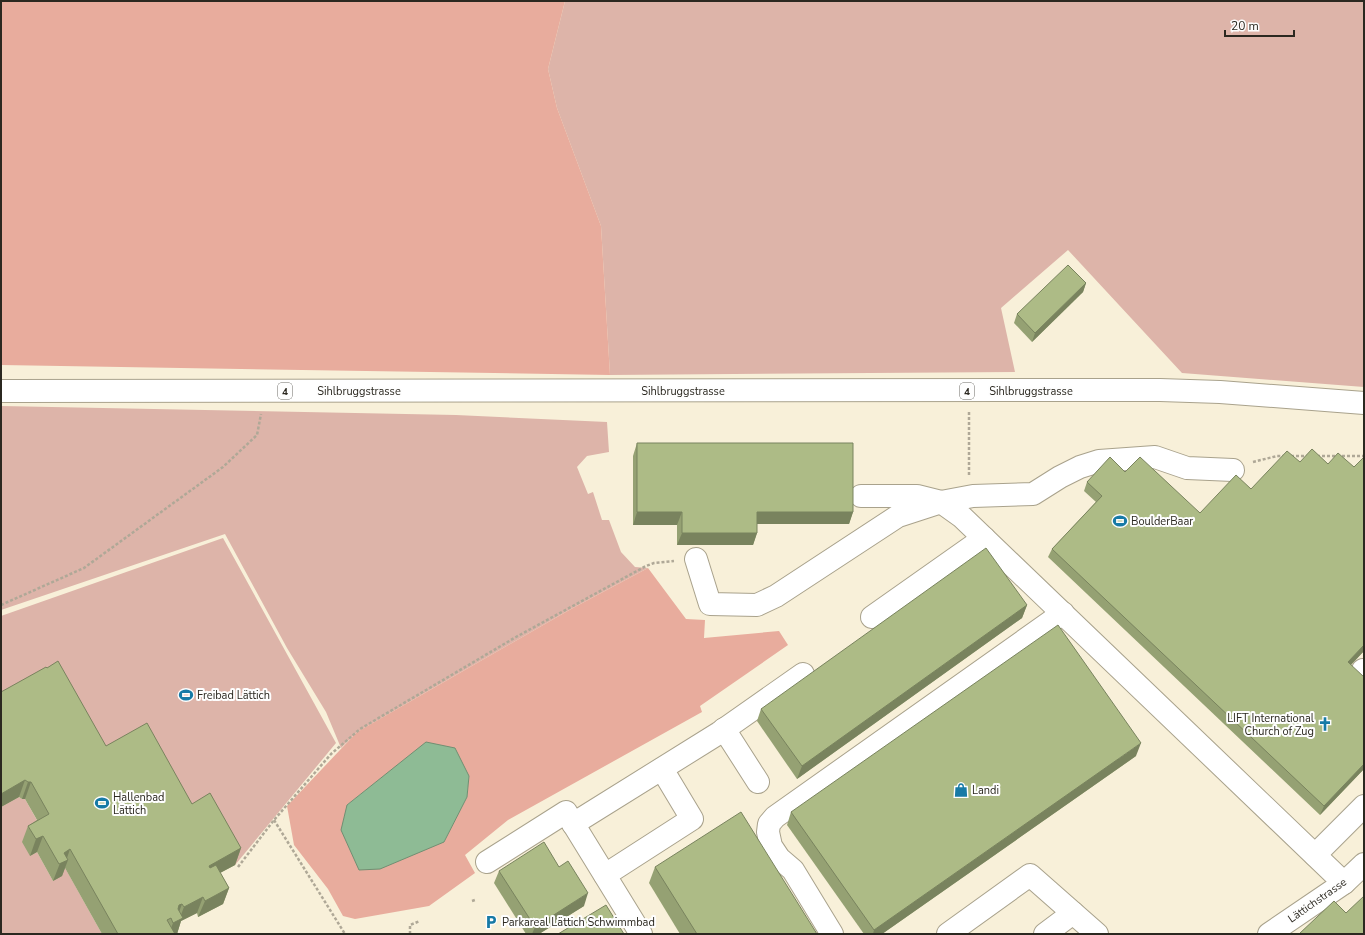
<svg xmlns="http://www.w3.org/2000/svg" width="1365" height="935" font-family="'Nunito Sans',sans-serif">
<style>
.green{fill:#ddb4a9}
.forest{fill:#e8ac9d;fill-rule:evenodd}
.water{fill:#8ebb95;stroke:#708f72}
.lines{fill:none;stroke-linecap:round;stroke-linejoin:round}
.minor-casing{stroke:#a9a28c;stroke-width:24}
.major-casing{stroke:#a9a28c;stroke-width:24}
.path{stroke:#afa897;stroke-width:2.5;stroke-dasharray:3 2;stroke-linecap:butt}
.minor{stroke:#fff;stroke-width:22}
.major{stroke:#fff;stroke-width:22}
.wall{fill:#95a173}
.shaded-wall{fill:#79835e}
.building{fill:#adbb86;stroke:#79835e}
.labels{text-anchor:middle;stroke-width:4;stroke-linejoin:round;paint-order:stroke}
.shield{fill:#fefefe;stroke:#6a6863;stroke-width:1}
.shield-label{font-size:10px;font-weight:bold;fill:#2b2820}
.street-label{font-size:11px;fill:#2b2820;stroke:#fefefe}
.poi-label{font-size:11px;fill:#2b2820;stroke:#fefefe;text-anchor:start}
</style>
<rect width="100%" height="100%" fill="#f8f0d9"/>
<g class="green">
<path d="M565,1h799v386l-182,-14 -114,-123 -67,58 14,64 -405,3 -9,-149 -44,-118 -9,-39z"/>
<path d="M1,406l455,9 151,7 2,30 -22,4 -10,11 11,27 5,-2 9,28h7l12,32 14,15 13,1 -77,41 -214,123 -16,16 -15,-36 -39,-64 -62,-114 -224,76z"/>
<path d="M223,538l113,205 -101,122 -135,-103 -99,-57v-89z"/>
<path d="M19,797l3,2h3l18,32 -13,25 7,-4 16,29 11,-15 38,68h-101v-127z"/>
</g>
<g class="forest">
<path d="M1,1h564l-17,68 9,39 44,118 9,149 -609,-10z"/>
<path d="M648,568l38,51 19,1 -1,18 75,-7 9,14 -88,61 2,6 -194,108 -43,35 10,18 -46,33 -74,13 -12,-3 -15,-27 -34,-44 -7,-39 70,-74 214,-123zM426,743l43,33 -2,21 -23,45 -97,-37z"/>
</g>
<path class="water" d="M426,742l29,6 14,28 -2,21 -23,45 -64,27 -21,1 -18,-40 6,-25z"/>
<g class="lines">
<defs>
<g id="minor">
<path d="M861,496h56l24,6 21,15 382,366"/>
<path d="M696,559l14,45 47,1 19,-9 122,-80 43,-14 32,-6 60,-2 27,-17 20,-10 19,-6 56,-4 32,11 46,2"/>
<path d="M872,617l112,-79"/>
<path d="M1363,670l1,2"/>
<path d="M724,729l34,53"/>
<path d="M573,824l146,-91 84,-59"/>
<path d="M1315,855l49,-49"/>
<path d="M487,862l79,-50 75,122"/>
<path d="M605,875l87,-56 -30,-50"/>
<path d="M832,934l-39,-64 -14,-12 -8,-12 -3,-14 1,-8 6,-7 288,-204"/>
<path d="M948,934l82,-59 67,59"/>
<path d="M1045,934l28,-21"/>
<path d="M1269,934l75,-51 20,-19"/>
</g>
<path id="major" d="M1,391l1159,-1 60,2 144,11"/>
</defs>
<use href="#minor" class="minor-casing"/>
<use href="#major" class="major-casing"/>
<g class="path">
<path d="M1291,456h17"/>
<path d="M1317,456h47"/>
<path d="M1253,462l24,-6h9"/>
<path d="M969,475v-63"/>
<path d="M1,605l83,-37 139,-101 34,-32 4,-21"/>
<path d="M274,820l71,114"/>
<path d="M238,867l36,-47 57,-66 29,-25 156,-92 130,-71 8,-3 20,-2"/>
<path d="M472,901l3,-1"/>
<path d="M410,934v-9l10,-4"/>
</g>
<use href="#minor" class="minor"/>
<use href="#major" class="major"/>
</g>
<g class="wall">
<path d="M1086,283l-3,9 -51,50 -18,-19 3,-9z"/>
<path d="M637,443l216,69 -4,12h-92v9l-4,12h-76v-20h-44v-69z"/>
<path d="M1364,457v194l-13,14 13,104 -44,46 -272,-258 4,-8 44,-47 -12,-11 3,-9 38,-10 75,41 51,-24 49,-27 28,2 26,3z"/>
<path d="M1027,605l-5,13 -225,161 -40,-58 4,-12z"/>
<path d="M1,692l105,54 86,58 49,44 -6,17 -15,8 9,15 -6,16 -25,13 -1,-4 -16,8 -4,13h-75l-37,-66 -3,8 -9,5 -16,-29 -7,4 -8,-14 6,-16 9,-6 -12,-21h-3l-3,-2 -18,10z"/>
<path d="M1136,756l-254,178h-18l-77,-109 4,-13z"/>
<path d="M655,867l162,67h-137l-31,-51z"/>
<path d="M499,871l85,35 -45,28h-13l-32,-51z"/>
</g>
<g class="shaded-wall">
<path d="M1086,283l-3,9 -51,50 3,-9z"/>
<path d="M637,512h45l-5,13h-44z"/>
<path d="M757,512h96l-4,12h-96z"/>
<path d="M682,533h75l-4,12h-76z"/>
<path d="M1027,605l-5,13 -225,161 5,-13z"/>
<path d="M1364,645v6l-19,20 3,-9z"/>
<path d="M1141,743l-5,13 -254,178h-9l1,-4z"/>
<path d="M1364,764v5l-44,46 4,-9z"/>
<path d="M25,780l-6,17 -18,10v-13z"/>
<path d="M28,782h3l-6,17h-3z"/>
<path d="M43,836l-6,16 -7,4 6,-17z"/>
<path d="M241,848l-6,17 -32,17 6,-16z"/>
<path d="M70,849l-4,12 2,-1 -6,16 -9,5 11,-28z"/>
<path d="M229,888l-6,16 -25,13 7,-16z"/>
<path d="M588,893l-4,13 -45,28h-7l3,-7z"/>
<path d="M203,897l-6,16 -16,8 -4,13h-8l4,-11 6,-3 5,-13z"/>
<path d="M182,904l-6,16 -3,2 6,-17z"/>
</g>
<g class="building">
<path d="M1068,265l18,18 -51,50 -18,-19z"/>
<path d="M637,443h216v69h-96v21h-75v-21h-45z"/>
<path d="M1312,449l16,15 10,-11 16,14 10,-10v188l-16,17 16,15v87l-40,42 -272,-257 50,-53 -15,-14 23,-25 15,15 15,-15 60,56 36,-38 15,14 36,-38 13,11z"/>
<path d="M986,548l41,57 -225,161 -41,-57z"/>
<path d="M1058,625l83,118 -267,187 -83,-118z"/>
<path d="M58,661l48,85 41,-23 45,81 18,-11 31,55 -32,18 1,2 6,-3 13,23 -24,13 -2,-4 -19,10 -2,-3 -3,1 -1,4 5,9 -10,5 -2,-5 -4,2 8,14h-57l-48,-85 -6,4 4,7 -9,4 -16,-28 -7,3 -8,-13 21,-12 -18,-32h-3l-3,-2 -24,14v-102l45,-25 1,1z"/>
<path d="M741,812l76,122h-120l-42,-67z"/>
<path d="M544,842l15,25 9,-6 20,32 -53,34 -36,-56z"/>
<path d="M1364,896v38h-65l35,-33 12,12z"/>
<path d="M606,905l18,29h-66z"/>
</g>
<defs>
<symbol id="stadium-bare" viewBox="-9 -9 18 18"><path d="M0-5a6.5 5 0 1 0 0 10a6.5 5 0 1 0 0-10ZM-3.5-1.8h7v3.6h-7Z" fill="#177aa6" stroke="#fefefe" stroke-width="2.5" paint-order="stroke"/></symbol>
<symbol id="church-bare" viewBox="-9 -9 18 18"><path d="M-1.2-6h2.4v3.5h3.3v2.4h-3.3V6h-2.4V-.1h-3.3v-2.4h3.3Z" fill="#177aa6" stroke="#fefefe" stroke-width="2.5" paint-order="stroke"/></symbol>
<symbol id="shop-bare" viewBox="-9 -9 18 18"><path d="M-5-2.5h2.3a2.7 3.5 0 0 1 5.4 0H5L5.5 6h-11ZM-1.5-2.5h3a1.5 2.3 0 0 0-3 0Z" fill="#177aa6" stroke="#fefefe" stroke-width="2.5" paint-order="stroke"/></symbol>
<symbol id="parking-bare" viewBox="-9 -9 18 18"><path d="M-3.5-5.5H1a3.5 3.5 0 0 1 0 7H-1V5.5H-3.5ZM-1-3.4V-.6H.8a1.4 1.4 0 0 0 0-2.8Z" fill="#177aa6" stroke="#fefefe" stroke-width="2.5" paint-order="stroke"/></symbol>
</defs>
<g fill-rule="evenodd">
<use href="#stadium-bare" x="1110" y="511" width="20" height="20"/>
<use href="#stadium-bare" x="176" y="685" width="20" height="20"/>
<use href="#church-bare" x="1315" y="714" width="20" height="20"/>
<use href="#shop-bare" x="951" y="780" width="20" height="20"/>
<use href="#stadium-bare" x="92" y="793" width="20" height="20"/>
<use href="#parking-bare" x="481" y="912" width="20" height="20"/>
</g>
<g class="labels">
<g class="shield">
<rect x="278" y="383" width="14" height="16" rx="3"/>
<rect x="960" y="383" width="14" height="16" rx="3"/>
</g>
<g class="shield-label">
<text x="285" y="395">4</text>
<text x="967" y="395">4</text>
</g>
<g class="street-label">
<text x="359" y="395">Sihlbruggstrasse</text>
<text x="683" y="395">Sihlbruggstrasse</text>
<text x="1031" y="395">Sihlbruggstrasse</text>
<text transform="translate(1317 900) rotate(-35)" y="4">Lättichstrasse</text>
</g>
<g class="poi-label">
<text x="1131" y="525">BoulderBaar</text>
<text x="197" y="699">Freibad Lättich</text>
<text x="1314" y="722" text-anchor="end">LIFT International<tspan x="1314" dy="13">Church of Zug</tspan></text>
<text x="972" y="794">Landi</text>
<text x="113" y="801">Hallenbad<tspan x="113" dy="13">Lättich</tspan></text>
<text x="502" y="926">Parkareal Lättich Schwimmbad</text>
</g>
</g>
<rect width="1365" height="935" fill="none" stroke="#2b2820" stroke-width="4"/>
<path d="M1225 30v6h69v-6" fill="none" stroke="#2b2820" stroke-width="2"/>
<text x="1231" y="30" font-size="12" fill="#2b2820" stroke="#fefefe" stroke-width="3" paint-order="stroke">20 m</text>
</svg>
